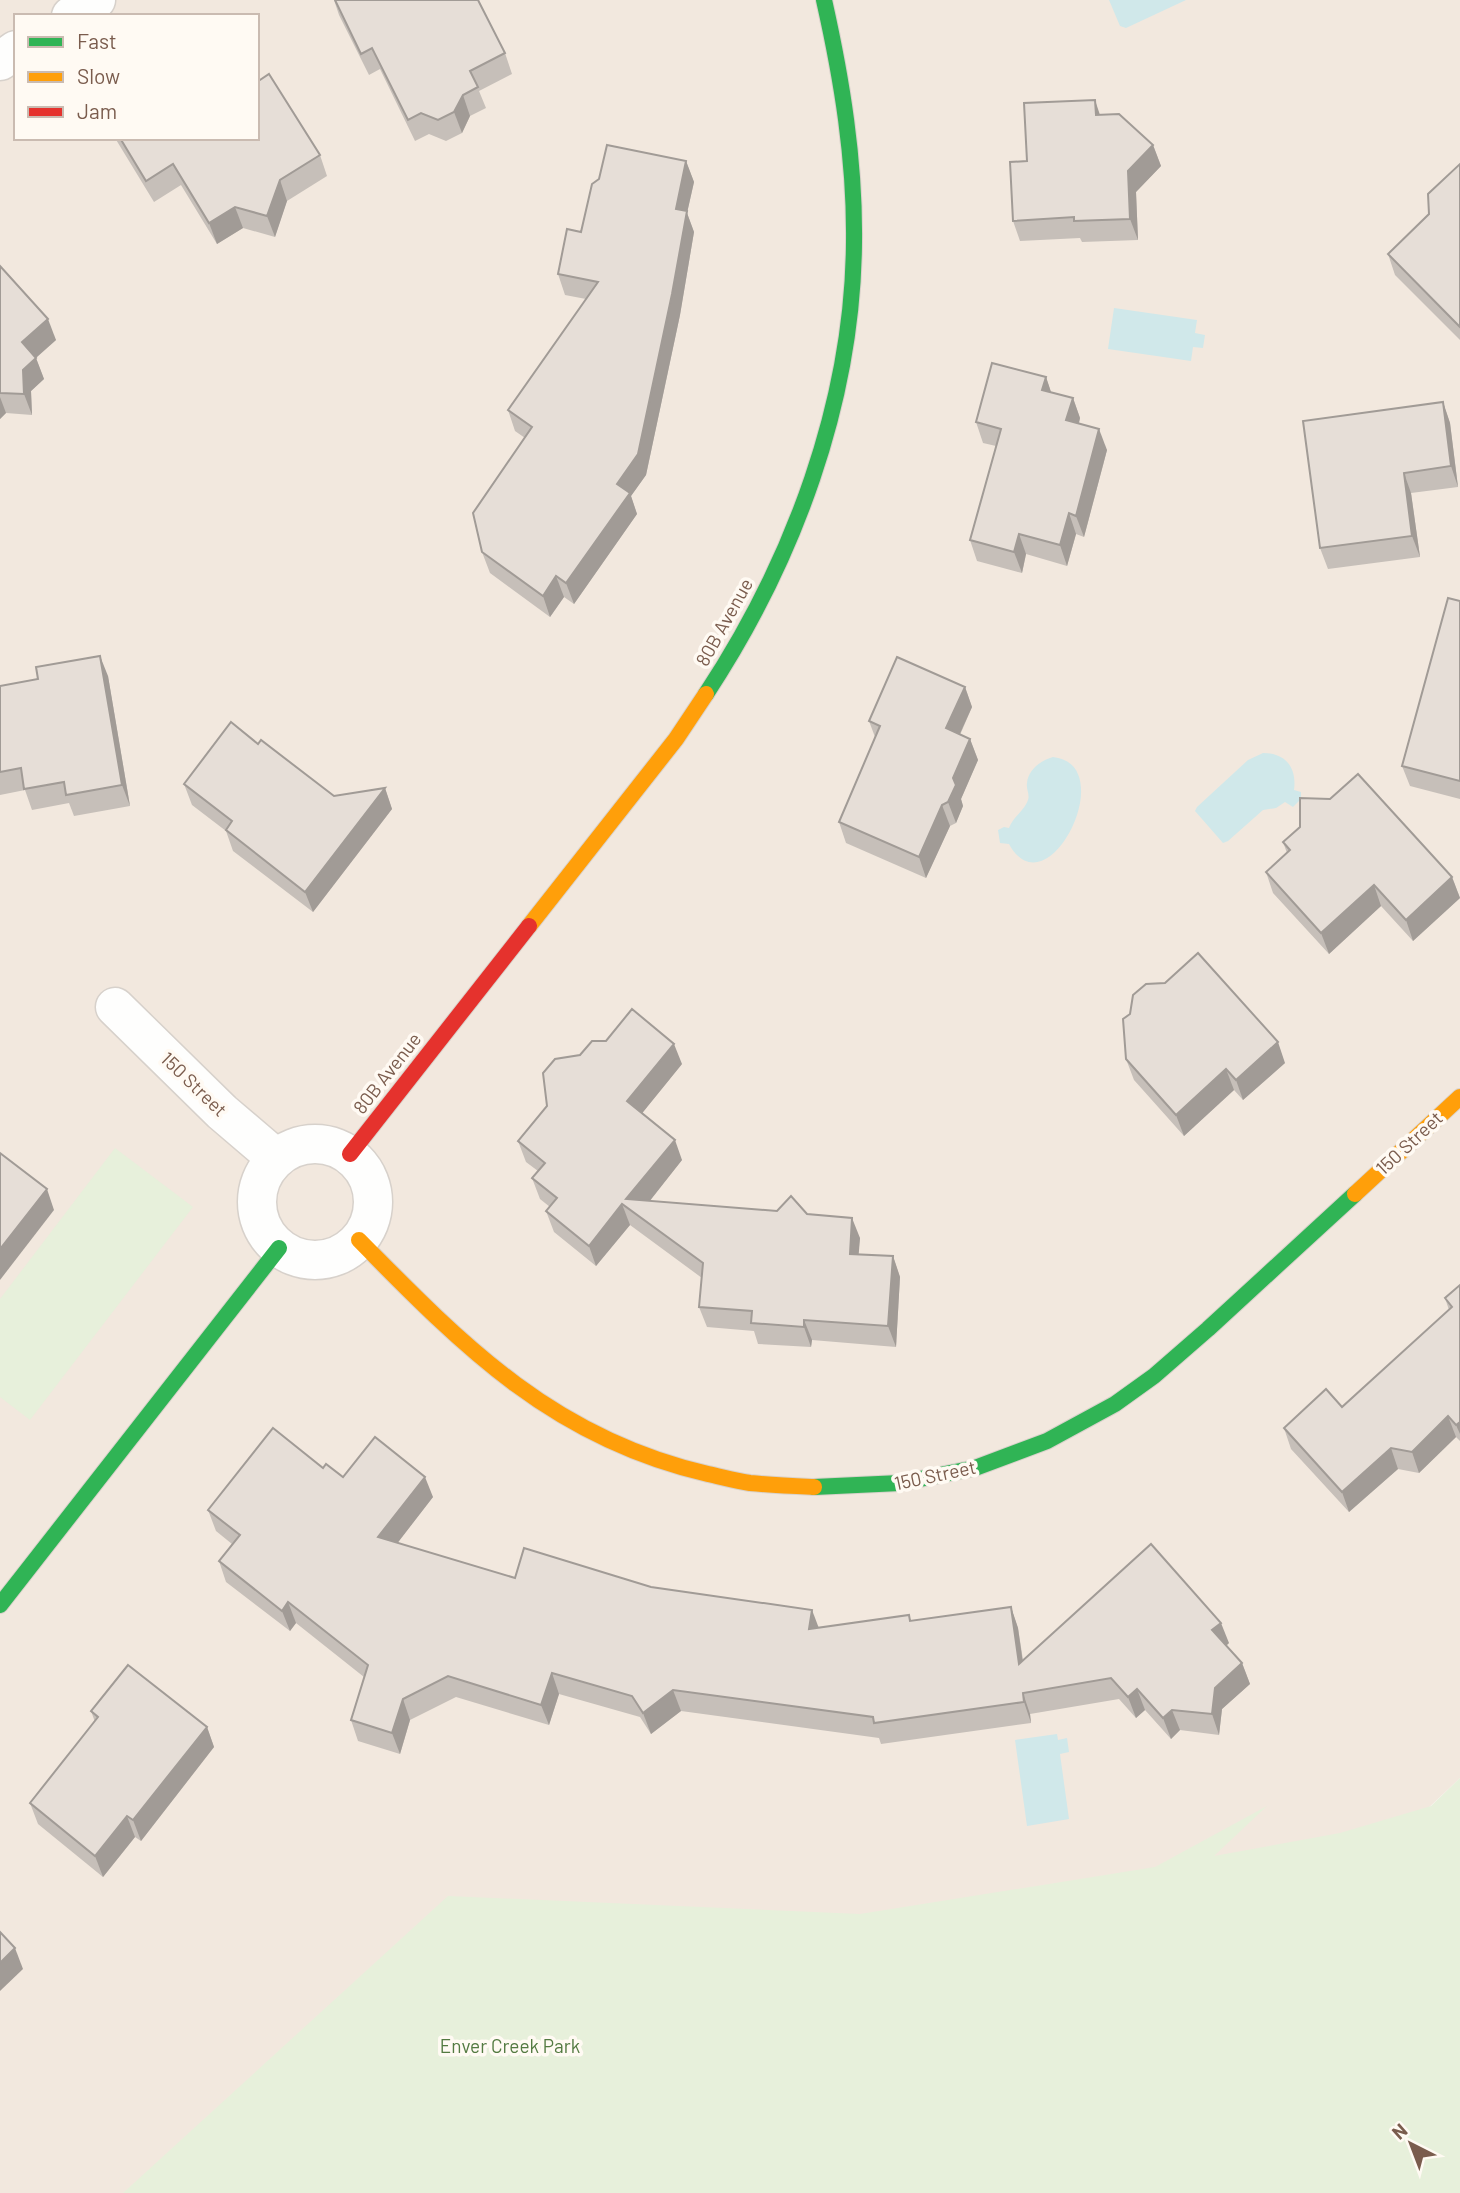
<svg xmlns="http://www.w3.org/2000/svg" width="1460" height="2193" font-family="Barlow,sans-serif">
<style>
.residential{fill:#f2e8de;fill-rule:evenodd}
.green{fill:#e7f0db}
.water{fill:#d0e8ea}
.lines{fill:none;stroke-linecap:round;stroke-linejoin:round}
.street-casing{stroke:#d7d1cb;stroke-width:41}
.fast-casing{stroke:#d9d2cb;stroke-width:18}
.slow-casing{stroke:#d9d2cb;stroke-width:18}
.jam-casing{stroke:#d9d2cb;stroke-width:18}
.street{stroke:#fefefd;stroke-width:38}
.fast{stroke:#30b455;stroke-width:16}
.slow{stroke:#ff9f0a;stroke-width:16}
.jam{stroke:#e5322d;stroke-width:16}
.wall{fill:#c6bfb9}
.shaded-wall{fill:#a19b96}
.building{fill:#e6ded7;stroke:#a19b96;stroke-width:2}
.labels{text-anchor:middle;stroke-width:7;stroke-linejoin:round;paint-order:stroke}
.street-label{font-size:19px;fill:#7a5c4d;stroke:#fffaf3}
.park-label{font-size:19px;fill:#537a41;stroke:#fffaf3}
</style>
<rect width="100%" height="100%" fill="#f9f5f0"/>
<path class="residential" d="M0,0h1460v1778l-440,415h-1020zM16,16h241v122h-241z"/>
<g class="green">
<path d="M115,1148l78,59 -163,213 -30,-23v-98z"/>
<path d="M1460,1778v415h-1337l325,-297 412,18 295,-47 112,-61 -53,50 126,-23 91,-27z"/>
</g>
<g class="water">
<path d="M1109,0h77l-60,28 -6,-2z"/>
<path d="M1114,308l83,12 -2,13 10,2 -2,13 -10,-1 -2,14 -83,-12z"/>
<path d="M1263,753c23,0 34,15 31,37l7,2v7l-8,8 -8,-5 -9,6 -13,2 -35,31 -5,2 -28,-32 2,-4 51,-47z"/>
<path d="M1053,757c69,7 -6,157 -44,87l-9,-1 -2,-13 6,-3 5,1c4,-11 15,-17 19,-28 2,-6 -2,-10 -1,-17 1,-13 14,-23 26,-26z"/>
<path d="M1057,1734l1,6 9,-2 2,14 -9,2 9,65 -42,7 -12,-86z"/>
</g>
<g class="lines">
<defs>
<g id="street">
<path d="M71,16l25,-16"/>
<path d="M0,61l16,-11"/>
<path d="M115,1007l107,105 54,46"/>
<circle cx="315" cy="1202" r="58"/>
</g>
<g id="fast">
<path d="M706,694c87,-132 147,-292 148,-452 1,-82 -12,-162 -30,-242"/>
<path d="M814,1487l86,-4 75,-15 72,-27 68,-37 39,-28 54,-47 147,-135"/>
<path d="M0,1605l279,-357"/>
</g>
<g id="slow">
<path d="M529,926l147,-187 30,-45"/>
<path d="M1355,1194l105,-97"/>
<path d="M359,1240c106,108 196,199 349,234 14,3 28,7 42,9 21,2 43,3 64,4"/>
</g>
<path id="jam" d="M350,1154l179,-228"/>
</defs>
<use href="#street" class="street-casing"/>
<use href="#fast" class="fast-casing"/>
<use href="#slow" class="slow-casing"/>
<use href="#jam" class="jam-casing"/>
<use href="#street" class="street"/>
<use href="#fast" class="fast"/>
<use href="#slow" class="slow"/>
<use href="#jam" class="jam"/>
</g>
<g class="wall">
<path d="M334,0h144l27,53 7,21 -33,17 7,17 -16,8 -8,17 -16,8 -17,-7 -14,7 -35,-72 -11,6 -30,-60z"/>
<path d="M1100,115l53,30 8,21 -25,26 2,48 -56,2 -2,-4 -60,3 -7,-20 14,-60z"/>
<path d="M115,138h142l63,17 7,21 -40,25 -12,36 -32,-9 -26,16 -36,-59 -27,17z"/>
<path d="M686,161l8,21 -7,31 7,19 -14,83 -34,160 -15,21 6,18 -63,90 -10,-7 -14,20 -60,-44 -8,-21 43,-114 -10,-7 -7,-21 78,-111 -21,-4 -7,-21 23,-42z"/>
<path d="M1460,164v176l-65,-65 -7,-21 41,-40z"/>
<path d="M0,266l56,74 -20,18 8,21 -13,12 1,24 -26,-2 -6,6z"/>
<path d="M1046,377l5,15 22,6 7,20 -1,6 28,26 -23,87 -8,-3 -9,32 -41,-12 -4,19 -45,-12 -7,-21 26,-94 -13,-3 -7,-21z"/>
<path d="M1443,402l7,21 8,64 -47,6 9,64 -92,12 -8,-21z"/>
<path d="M1460,601v198l-50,-13 -8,-20z"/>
<path d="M108,676l22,130 -56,10 -5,-13 -37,7 -7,-20 -25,5v-109z"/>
<path d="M965,687l7,20 -12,28 10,4 8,21 -17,39 2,7 -7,17 -6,3 -24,52 -80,-35 -7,-21 36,-85 -6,-16z"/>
<path d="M258,744l76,52 51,-8 7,21 -79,103 -80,-61 -7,-20 -34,-26 -8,-21z"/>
<path d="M1283,842l169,35 8,21 -47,43 -32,-35 -52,48 -56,-61 -7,-21 21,-19z"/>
<path d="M1126,1059l159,4 -42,37 -9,-10 -50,46 -50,-56z"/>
<path d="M682,1064l-40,49 40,47 -33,41 158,13 53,24 -2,16 35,2 7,21 -4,70 -84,-7 -1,7 -53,-3 -4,-13 -47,-4 -8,-20 3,-29 -72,-53 -34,41 -42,-34 -8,-21 4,-4 -10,-8 -8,-21 6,-7 -12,-9 -8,-21z"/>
<path d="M1460,1285v156l-4,-4 -37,36 -21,-4 -49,43 -58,-63 -7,-21 58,-21 107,-97 -4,-12z"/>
<path d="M323,1468l20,9 90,20 -36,46 118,35 136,9 168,41 90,-13 2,6 100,-14 7,21 5,32 206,-17 -3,3 16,17 8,21 -28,25 -3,26 -39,-5 -9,9 -26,-29 -9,8 -17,-19 -89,15 1,9 -150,21 -2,-6 -198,-27 -30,23 -11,-17 -81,-23 -10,31 -93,-28 -46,23 -10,34 -42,-13 -7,-21 13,-43 -68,-54 -6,8 -64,-49 -7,-21 13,-17 -16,-13 -8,-21z"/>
<path d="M91,1711l116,16 7,20 -73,94 -6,-4 -32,40 -65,-53 -8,-21 65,-81z"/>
</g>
<g class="shaded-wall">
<path d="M463,95l7,21 -8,17 -8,-21z"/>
<path d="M1095,100l7,21 -6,-6z"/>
<path d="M1153,145l8,21 -25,26 2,48 -8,-21 -2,-48z"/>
<path d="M686,161l8,21 -7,31 7,19 -14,83 -34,160 -15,21 6,18 -63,90 -8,-21 51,-99z"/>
<path d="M280,180l7,21 -12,36 -8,-21z"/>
<path d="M235,207l8,21 -26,16 -8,-21z"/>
<path d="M48,319l8,21 -26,23 -8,-21z"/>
<path d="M36,358l8,21 -13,12 1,24 -8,-21 -1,-24z"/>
<path d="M1046,377l7,21 -11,-8z"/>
<path d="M0,397l6,16 -6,6z"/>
<path d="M1073,398l7,20 -6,23 -8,-21z"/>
<path d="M1443,402l7,21 8,64 -7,-21z"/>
<path d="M1099,429l8,21 -23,87 -8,-21z"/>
<path d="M1404,473l7,20 9,64 -8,-21z"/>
<path d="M1069,513l7,21 -9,32 -7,-21z"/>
<path d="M1019,534l7,20 -4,19 -8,-21z"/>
<path d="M556,576l8,21 -14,20 -7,-21z"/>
<path d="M100,656l8,20 22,130 -8,-21z"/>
<path d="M965,687l7,20 -19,42 -7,-21z"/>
<path d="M970,739l8,21 -17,39 2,7 -7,17 -8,-21 5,-24z"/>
<path d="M385,788l7,21 -79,103 -8,-20z"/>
<path d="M942,805l8,21 -24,52 -7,-21z"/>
<path d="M1452,877l8,21 -47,43 -7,-21z"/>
<path d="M1374,885l7,21 -52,48 -8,-21z"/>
<path d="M1278,1042l7,21 -42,37 -7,-20z"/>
<path d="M674,1044l8,20 -47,58 -8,-21z"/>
<path d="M1226,1069l8,21 -50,46 -8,-21z"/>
<path d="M675,1140l7,20 -44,56 -12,-17z"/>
<path d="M47,1189l7,21 -54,70v-31z"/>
<path d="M622,1204l8,21 -34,41 -7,-20z"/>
<path d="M852,1218l8,20 -3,37 -7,-21z"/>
<path d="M893,1256l7,21 -4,70 -8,-21z"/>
<path d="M804,1320l8,20 -1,7 -7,-20z"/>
<path d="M1448,1416l8,21 -37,36 -7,-21z"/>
<path d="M1460,1422v12l-4,-9z"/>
<path d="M1391,1448l7,21 -49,43 -7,-20z"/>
<path d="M425,1477l8,20 -47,61 -8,-21z"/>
<path d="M288,1602l8,21 -6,8 -8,-20z"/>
<path d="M1011,1607l7,21 8,57 -7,-21z"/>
<path d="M812,1610l8,21 -11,-2z"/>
<path d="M1221,1623l8,20 -9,8 -8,-21z"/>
<path d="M1242,1663l8,21 -28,25 -3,26 -7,-21 3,-26z"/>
<path d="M552,1673l7,21 -10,31 -8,-20z"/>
<path d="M1137,1689l8,21 -9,8 -8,-21z"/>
<path d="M673,1690l8,21 -30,23 -8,-21z"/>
<path d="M1023,1693l7,21 1,9 -7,-21z"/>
<path d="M403,1699l7,21 -10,34 -8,-21z"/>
<path d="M1172,1710l8,20 -9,9 -8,-21z"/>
<path d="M207,1727l7,20 -73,94 -8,-21z"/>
<path d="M127,1816l8,21 -32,40 -8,-21z"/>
<path d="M15,1948l8,21 -23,22v-28z"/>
</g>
<g class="building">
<path d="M335,0h143l27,53 -35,18 8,16 -15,8 -9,17 -16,8 -17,-7 -13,7 -36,-72 -11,6z"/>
<path d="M269,74l51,81 -40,25 -13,36 -32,-9 -26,16 -36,-59 -27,17 -26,-43h137v-56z"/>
<path d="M1095,100l1,15 23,-1 34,31 -25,26 2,48 -56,2v-4l-61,4 -3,-59 17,-1 -3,-58z"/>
<path d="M607,145l79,16 -10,48 11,2 -15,83 -34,160 -21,30 13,9 -64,90 -10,-7 -13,20 -61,-44 -9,-39 59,-86 -24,-17 90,-128 -40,-8 9,-45 14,3 11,-48 7,-5z"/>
<path d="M1460,164v163l-72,-73 41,-40 -1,-20z"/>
<path d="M0,266l48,53 -26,23 14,16 -13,12 1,24 -24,-1z"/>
<path d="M992,363l54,14 -4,13 31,8 -7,22 33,9 -23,87 -7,-3 -9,32 -41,-11 -5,18 -44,-12 31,-111 -25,-7z"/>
<path d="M1443,402l8,64 -47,7 8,63 -92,12 -17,-127z"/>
<path d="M1448,598l12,3v180l-58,-15z"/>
<path d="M100,656l22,129 -56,10 -2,-13 -40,7 -3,-21 -21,4v-86l38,-7 -2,-12z"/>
<path d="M897,657l68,30 -19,41 24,11 -17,39 3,7 -8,17 -6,3 -23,52 -80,-35 41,-96 -11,-5z"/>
<path d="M231,722l27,22 3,-4 73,56 51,-8 -80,104 -79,-62 6,-9 -48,-37z"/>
<path d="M1358,774l94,103 -46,43 -32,-35 -53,48 -55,-61 24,-22 -7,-8 17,-15v-29l30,1z"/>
<path d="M1198,953l80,89 -42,38 -10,-11 -50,46 -50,-56 -3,-40 7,-5 3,-19 13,-11 19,-1z"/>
<path d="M632,1009l42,35 -47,57 48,39 -49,59 151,12 14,-15 16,18 45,4 -2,36 43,2 -5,70 -84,-6v7l-53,-4 1,-12 -53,-4 4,-44 -81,-59 -33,42 -43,-35 11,-13 -25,-20 13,-15 -27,-22 29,-35 -4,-33 12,-14 25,-4 12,-14h14z"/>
<path d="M0,1153l47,36 -47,60z"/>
<path d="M1460,1285v137l-4,3 -8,-9 -36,36 -21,-4 -49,44 -58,-64 42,-39 16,18 110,-100 -7,-9z"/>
<path d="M273,1428l50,40 3,-4 17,13 32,-40 50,40 -47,60 137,41 9,-30 127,39 161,23 -3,19 100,-14 1,6 101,-14 8,57 132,-120 70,79 -9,7 30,33 -27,25 -3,26 -40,-4 -9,8 -26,-29 -9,8 -17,-19 -88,15 1,9 -150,21 -1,-6 -200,-27 -30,23 -11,-17 -80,-23 -11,32 -93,-29 -45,23 -11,34 -41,-13 17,-55 -80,-63 -6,9 -63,-50 21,-26 -32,-25z"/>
<path d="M128,1665l79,62 -74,93 -6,-4 -32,40 -65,-53 68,-86 -7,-6z"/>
<path d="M0,1932l15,16 -15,15z"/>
</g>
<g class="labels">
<g class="street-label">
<text transform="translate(724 622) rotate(-61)" y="7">80B Avenue</text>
<text transform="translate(387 1073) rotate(-52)" y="7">80B Avenue</text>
<text transform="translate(194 1084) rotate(44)" y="7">150 Street</text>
<text transform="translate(1409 1143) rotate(-43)" y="7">150 Street</text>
<text transform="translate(935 1475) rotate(-12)" y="7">150 Street</text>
</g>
<g class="park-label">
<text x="510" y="2053">Enver Creek Park</text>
</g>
</g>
<rect x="14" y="14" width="245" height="126" fill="#fffaf3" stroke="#cabbb1" stroke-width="2"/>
<rect x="28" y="37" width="35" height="10" fill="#30b455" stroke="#cabbb1" stroke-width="2"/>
<text x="77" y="49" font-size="21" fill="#7a5c4d">Fast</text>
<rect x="28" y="72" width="35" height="10" fill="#ff9f0a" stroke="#cabbb1" stroke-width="2"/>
<text x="77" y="84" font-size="21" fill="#7a5c4d">Slow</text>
<rect x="28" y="107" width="35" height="10" fill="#e5322d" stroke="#cabbb1" stroke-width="2"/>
<text x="77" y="119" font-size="21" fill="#7a5c4d">Jam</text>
<g transform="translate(1411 2144) rotate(318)" stroke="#fffaf3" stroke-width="5" paint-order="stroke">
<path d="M0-5L12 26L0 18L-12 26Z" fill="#7a5c4d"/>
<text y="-10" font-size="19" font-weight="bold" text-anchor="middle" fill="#7a5c4d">N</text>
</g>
</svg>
